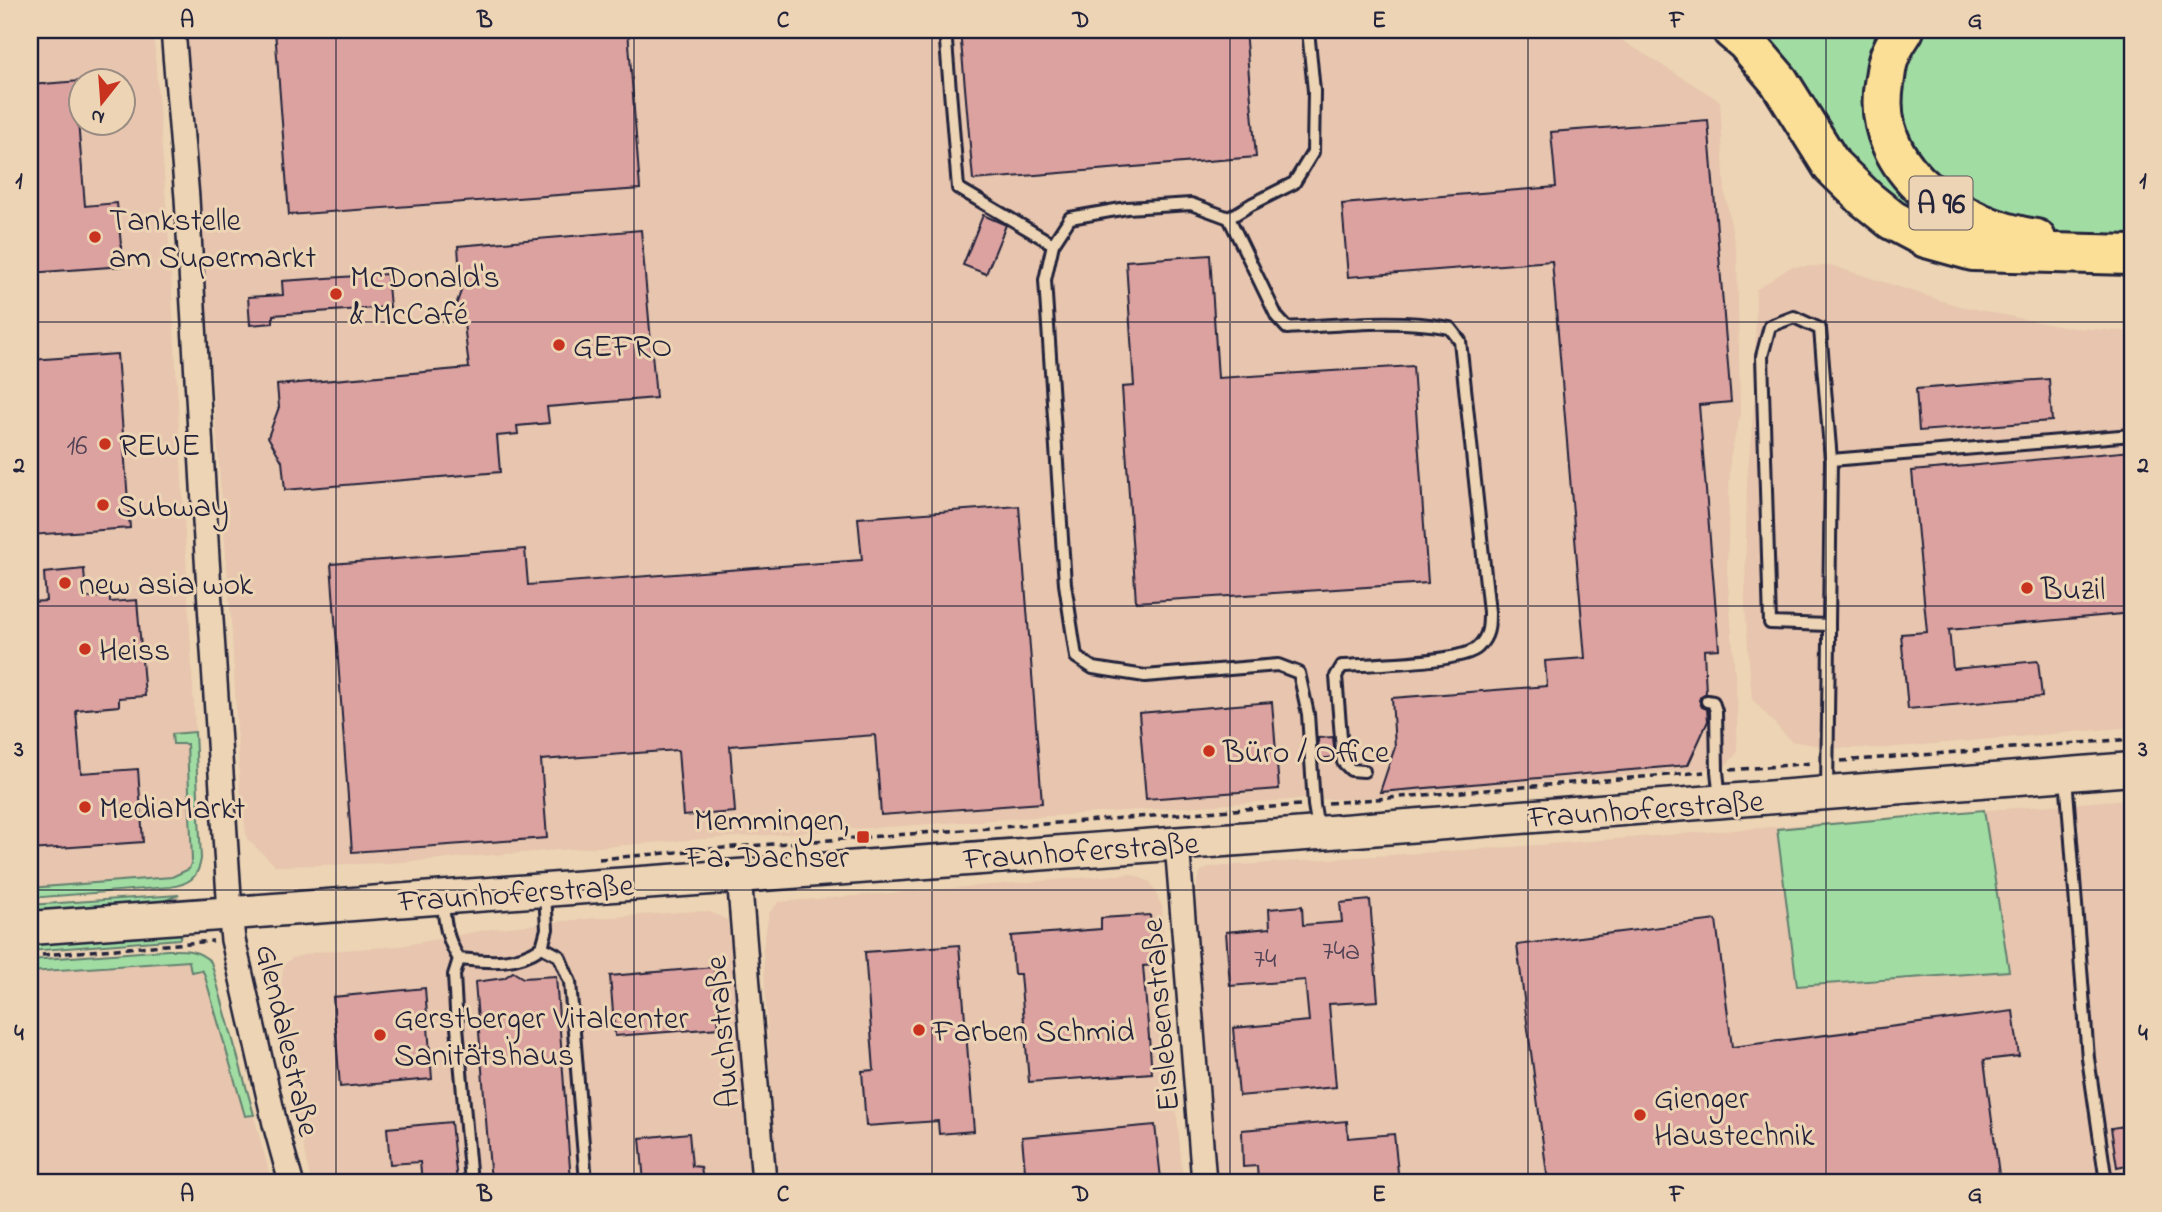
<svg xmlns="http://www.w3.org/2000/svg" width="2162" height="1212" font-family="'Indie Flower',sans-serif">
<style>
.built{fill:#e7c5ae;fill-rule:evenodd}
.green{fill:#a1dda3;stroke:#62806f;stroke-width:2}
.building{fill:#dca2a0;stroke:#22223b;stroke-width:2}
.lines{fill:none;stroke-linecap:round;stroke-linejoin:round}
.lane-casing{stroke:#22223b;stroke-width:16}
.street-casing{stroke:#22223b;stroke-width:28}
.secondary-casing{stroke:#22223b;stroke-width:37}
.highway-casing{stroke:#22223b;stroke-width:44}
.path{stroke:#22223b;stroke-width:3.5;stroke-dasharray:7 5;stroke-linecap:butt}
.lane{stroke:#ecd4b4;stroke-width:10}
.street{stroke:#ecd4b4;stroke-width:23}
.secondary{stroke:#ecd4b4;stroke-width:32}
.highway{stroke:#fbdf96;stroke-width:38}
.grid{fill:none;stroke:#22223b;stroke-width:2;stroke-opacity:0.55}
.poi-dot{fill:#c8321e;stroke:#ecd4b4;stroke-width:2.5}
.labels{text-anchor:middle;stroke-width:6;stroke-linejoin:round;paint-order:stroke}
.number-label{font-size:28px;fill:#504254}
.shield{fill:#ecd4b4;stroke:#5f575f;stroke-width:2}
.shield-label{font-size:30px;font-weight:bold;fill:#22223b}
.poi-label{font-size:32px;fill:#22223b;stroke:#ecd4b4;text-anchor:start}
.street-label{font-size:32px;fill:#22223b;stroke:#ecd4b4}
.neatline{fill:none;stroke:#22223b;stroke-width:2.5}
.grid-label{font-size:23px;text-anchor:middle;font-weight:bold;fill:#22223b}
</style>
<rect width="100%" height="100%" fill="#ecd4b4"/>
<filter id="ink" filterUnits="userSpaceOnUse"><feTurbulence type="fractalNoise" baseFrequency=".0143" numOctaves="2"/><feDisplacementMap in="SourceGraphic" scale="14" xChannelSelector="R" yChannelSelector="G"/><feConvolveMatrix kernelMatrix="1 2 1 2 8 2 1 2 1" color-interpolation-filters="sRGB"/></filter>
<g filter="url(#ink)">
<g class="built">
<path d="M30,30h123l17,226 31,586 -2,28 -6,9 -10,6 -153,13zM80,80h42v42h-42z"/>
<path d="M187,30h1418l115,71 5,93 12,62 3,157 -10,45 -3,112 10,133v50l-13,14 -374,32h-46l-615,41 -301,23 -112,3 -29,-27 -7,-51 -8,-156 -38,-486z"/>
<path d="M1833,266l122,39 107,22 70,5v395l-247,21h-52l-42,-7 -39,-42 -7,-95 2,-122 8,-87 1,-105 35,-23z"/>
<path d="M2132,799v383h-915l-21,-263 1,-37 4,-11 10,-4 302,-20z"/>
<path d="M1131,874l19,8 12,24 5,101 16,175h-407l-13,-233 6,-36 10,-11z"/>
<path d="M697,911l13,1 17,8 6,23 21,239h-443l-17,-78 -13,-100v-18l3,-21 8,-7 24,-6 85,-6 90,-17 94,-10z"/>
<path d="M168,950h22l14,5 7,7 61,220h-242v-222z"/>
</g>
<g class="green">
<path d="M1749,30h144l-19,45 87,162 -86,-42z"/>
<path d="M1916,30h216v207l-64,-1 -48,-9 -79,-36 -42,-57v-74z"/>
<path d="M195,732l6,127c-3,19 -12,25 -31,28l-140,11v-10l142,-11 17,-8 3,-9 -5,-116h-14l-1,-10z"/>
<path d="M1984,810l25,161 -212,15 -20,-157z"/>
<path d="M179,895l-18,7 -131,9v-6z"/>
<path d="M182,931v4l-3,4 -149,12v-8z"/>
<path d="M168,950c17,0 30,-1 43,12l43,153 -9,1 -41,-143 -3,-3 -10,2 -2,-11 -159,11v-12z"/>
</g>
<g class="building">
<path d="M275,30h353l12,159 -351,26z"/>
<path d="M960,30h285l11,127 -283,23z"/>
<path d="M80,81v39l-2,1 7,85 32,-3 6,63 -93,7v-188z"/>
<path d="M1708,120l23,282 -32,3 20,244 -15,1 2,43 -5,3 -2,4 3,7 5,2 1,12 -20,44 -308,27 15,-45 -3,-49 155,-12 -2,-25 40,-3 -33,-397 -204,16 -6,-73 214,-17 -5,-55z"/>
<path d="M983,215l23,10 -20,49 -23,-9z"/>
<path d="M641,230l15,168 -109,9 2,16 -32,3 1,8 -21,2 3,36 -215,18 -3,-29 -14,-24 11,-30 -2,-22 192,-17 -5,-45 -9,-15 6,-17 -3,-45z"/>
<path d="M1210,255l8,123 195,-12 15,217 -292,19 -14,-215 12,-1 -8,-125z"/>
<path d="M387,274l3,33 -117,8v8l-23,2 -2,-28 35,-2 -1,-14z"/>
<path d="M117,354l13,174 -100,7v-175z"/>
<path d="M2049,379l3,42 -133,10 -3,-42z"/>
<path d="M2132,451v162l-183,17 4,39 85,-8 4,36 -134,12 -7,-75 26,-2 -15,-161z"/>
<path d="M1019,506l23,297 -161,12 -6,-80 -145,11 5,66 -52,4 -5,-66 -137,10 6,78 -195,14 -21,-288 194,-15 3,36 334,-25 -4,-42z"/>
<path d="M84,569l2,29 24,-2v6l27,-2 8,96 -26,2v8l-43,4 5,63 57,-4 5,73 -113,8v-248l16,-1 -2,-28z"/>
<path d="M1272,702l7,87 -133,10 -7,-86z"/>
<path d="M1333,737l2,20 -16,2 -1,-21z"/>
<path d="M1370,900l8,101 -49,3 7,83 -97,9 -6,-68 76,-7 -4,-41 -75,6 -4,-54 44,-4 -1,-19 33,-3 1,19 39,-3 -2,-19z"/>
<path d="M1150,915l4,50 -11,1 9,107 -123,9 -9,-108h-6l-3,-38 90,-7v-11z"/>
<path d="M1716,920l16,127 281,-36 6,45 -35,4 16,122h-452l-31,-237z"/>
<path d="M959,945l15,186 -35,3 -1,-13 -72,5 -4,-55 12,-1 -9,-118z"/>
<path d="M714,967l5,61 -104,8 -5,-60z"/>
<path d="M513,972l10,6 33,-2 15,206h-80l-16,-200 29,-4z"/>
<path d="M425,988l7,91 -92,8 -7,-90z"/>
<path d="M1347,1121l1,17 46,-4 5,48h-141l-1,-16 -14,1 -1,-37z"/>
<path d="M451,1122l6,60h-35l-2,-20 -30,2 -3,-36z"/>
<path d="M1155,1125l6,54 -38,3h-97l-4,-45z"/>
<path d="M2132,1125v39l-15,3 -6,-39z"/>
<path d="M689,1133l3,33 9,1 2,15h-59l-4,-44z"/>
</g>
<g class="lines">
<defs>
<g id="lane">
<path d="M945,30l13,158 95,56"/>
<path d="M1308,30l6,61 -1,61 -19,31 -42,21 -23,14 48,99 10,11c53,-3 110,-10 163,0l10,13 29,271c0,15 0,24 -11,35 -15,16 -110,17 -136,19l-6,10 7,86 8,8 13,1"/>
<path d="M1229,218l-38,-14 -64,4 -57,10 -17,26 -8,36 20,304 11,73 17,11 52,8 133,-11 21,8 9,41 6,91 4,24"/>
<path d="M1831,460l301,-25"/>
<path d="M1707,701l6,1 3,9 1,60 3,29"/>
<path d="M2066,777l22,281 18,124"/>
<path d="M1827,790l2,-150v-15l2,-165 -11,-131 -26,-12 -24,9 -8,30 8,267 59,2"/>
<path d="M443,900c1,22 4,40 16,59 31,3 56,6 83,-12l5,-18 -2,-36"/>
<path d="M542,947l17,9 11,26 16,200"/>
<path d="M459,959l-5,16 3,52 14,155"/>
</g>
<g id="street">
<path d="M173,30l14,168 20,360 23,354 3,28 42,184 16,58"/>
<path d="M1177,843l27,339"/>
<path d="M739,876l25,306"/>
</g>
<path id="secondary" d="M30,928c236,-19 472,-34 708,-52 465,-33 929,-70 1394,-107"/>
<g id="highway">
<path d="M1732,30l14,12 33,39 53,85 34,33 26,21 34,18 47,13 159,4"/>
<path d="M1904,30c-4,7 -10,15 -13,23 -5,9 -5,21 -7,31 -14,88 76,144 152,155"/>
</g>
</defs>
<use href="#lane" class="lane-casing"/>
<use href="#street" class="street-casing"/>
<use href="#secondary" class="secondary-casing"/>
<use href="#highway" class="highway-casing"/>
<g class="path">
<path d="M1841,761l291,-22"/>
<path d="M1730,770l83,-7"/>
<path d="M1328,803l376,-31"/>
<path d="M599,859l135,-12 566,-42"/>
<path d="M30,956l183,-15"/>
</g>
<use href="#lane" class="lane"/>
<use href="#street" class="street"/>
<use href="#secondary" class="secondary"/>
<use href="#highway" class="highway"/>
</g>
</g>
<path class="grid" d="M336,30v1152M634,30v1152M932,30v1152M1230,30v1152M1528,30v1152M1826,30v1152M30,322h2102M30,606h2102M30,890h2102"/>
<g class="poi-dot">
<circle cx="95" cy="237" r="7"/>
<circle cx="336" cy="294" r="7"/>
<circle cx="559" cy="345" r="7"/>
<circle cx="105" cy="444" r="7"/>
<circle cx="103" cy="505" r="7"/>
<circle cx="65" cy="583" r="7"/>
<circle cx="2027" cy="588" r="7"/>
<circle cx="85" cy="649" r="7"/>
<circle cx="1209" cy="751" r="7"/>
<circle cx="85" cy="807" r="7"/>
<rect x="856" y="830" width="14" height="14" rx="3.5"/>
<circle cx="919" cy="1030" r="7"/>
<circle cx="380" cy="1035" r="7"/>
<circle cx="1640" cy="1115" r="7"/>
</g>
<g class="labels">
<g class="number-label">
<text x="77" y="454">16</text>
<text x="1341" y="959">74a</text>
<text x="1265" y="967">74</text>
</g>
<rect class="shield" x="1909.5" y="176.5" width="63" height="53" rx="5"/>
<g class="shield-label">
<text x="1941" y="213">A 96</text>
</g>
<g class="poi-label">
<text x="109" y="230">Tankstelle<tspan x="109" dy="37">am Supermarkt</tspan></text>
<text x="350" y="287">McDonald's<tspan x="350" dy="37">&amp; McCafé</tspan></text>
<text x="573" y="356">GEFRO</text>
<text x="119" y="455">REWE</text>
<text x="117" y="516">Subway</text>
<text x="79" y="594">new asia wok</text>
<text x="2041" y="599">Buzil</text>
<text x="99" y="660">Heiss</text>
<text x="1223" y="762">Büro / Office</text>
<text x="99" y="818">MediaMarkt</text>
<text x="849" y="830" text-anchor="end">Memmingen,<tspan x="849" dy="37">Fa. Dachser</tspan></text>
<text x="394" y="1028">Gerstberger Vitalcenter<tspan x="394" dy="37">Sanitätshaus</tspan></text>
<text x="933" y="1041">Farben Schmid</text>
<text x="1654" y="1108">Gienger<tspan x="1654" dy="37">Haustechnik</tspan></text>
</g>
<g class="street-label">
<text transform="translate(1646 808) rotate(-4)" y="11">Fraunhoferstraße</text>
<text transform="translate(1081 850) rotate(-4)" y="11">Fraunhoferstraße</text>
<text transform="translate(516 892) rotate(-4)" y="11">Fraunhoferstraße</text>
<text transform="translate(1159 1015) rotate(-95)" y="11">Eislebenstraße</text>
<text transform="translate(721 1032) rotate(-95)" y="11">Auchstraße</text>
<text transform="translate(289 1040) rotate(77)" y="11">Glendalestraße</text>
</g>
</g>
<rect width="2162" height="1212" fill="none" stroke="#ecd4b4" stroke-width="77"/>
<g transform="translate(102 102) rotate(197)"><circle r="33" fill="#ecd4b4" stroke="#9b8d84" stroke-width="2"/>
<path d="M0-5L12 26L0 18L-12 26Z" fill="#c8321e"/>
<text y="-10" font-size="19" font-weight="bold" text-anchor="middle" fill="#22223b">N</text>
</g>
<rect x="38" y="38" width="2086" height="1136" class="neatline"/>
<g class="grid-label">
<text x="187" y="27">A</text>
<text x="485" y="27">B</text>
<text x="783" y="27">C</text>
<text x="1081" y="27">D</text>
<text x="1379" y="27">E</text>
<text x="1677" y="27">F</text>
<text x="1975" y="27">G</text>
<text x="19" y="188">1</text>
<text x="2143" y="188">1</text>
<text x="19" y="472">2</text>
<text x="2143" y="472">2</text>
<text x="19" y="756">3</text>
<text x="2143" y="756">3</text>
<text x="19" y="1040">4</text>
<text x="2143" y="1040">4</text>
<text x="187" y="1201">A</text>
<text x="485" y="1201">B</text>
<text x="783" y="1201">C</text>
<text x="1081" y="1201">D</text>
<text x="1379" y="1201">E</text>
<text x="1677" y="1201">F</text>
<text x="1975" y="1201">G</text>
</g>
</svg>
